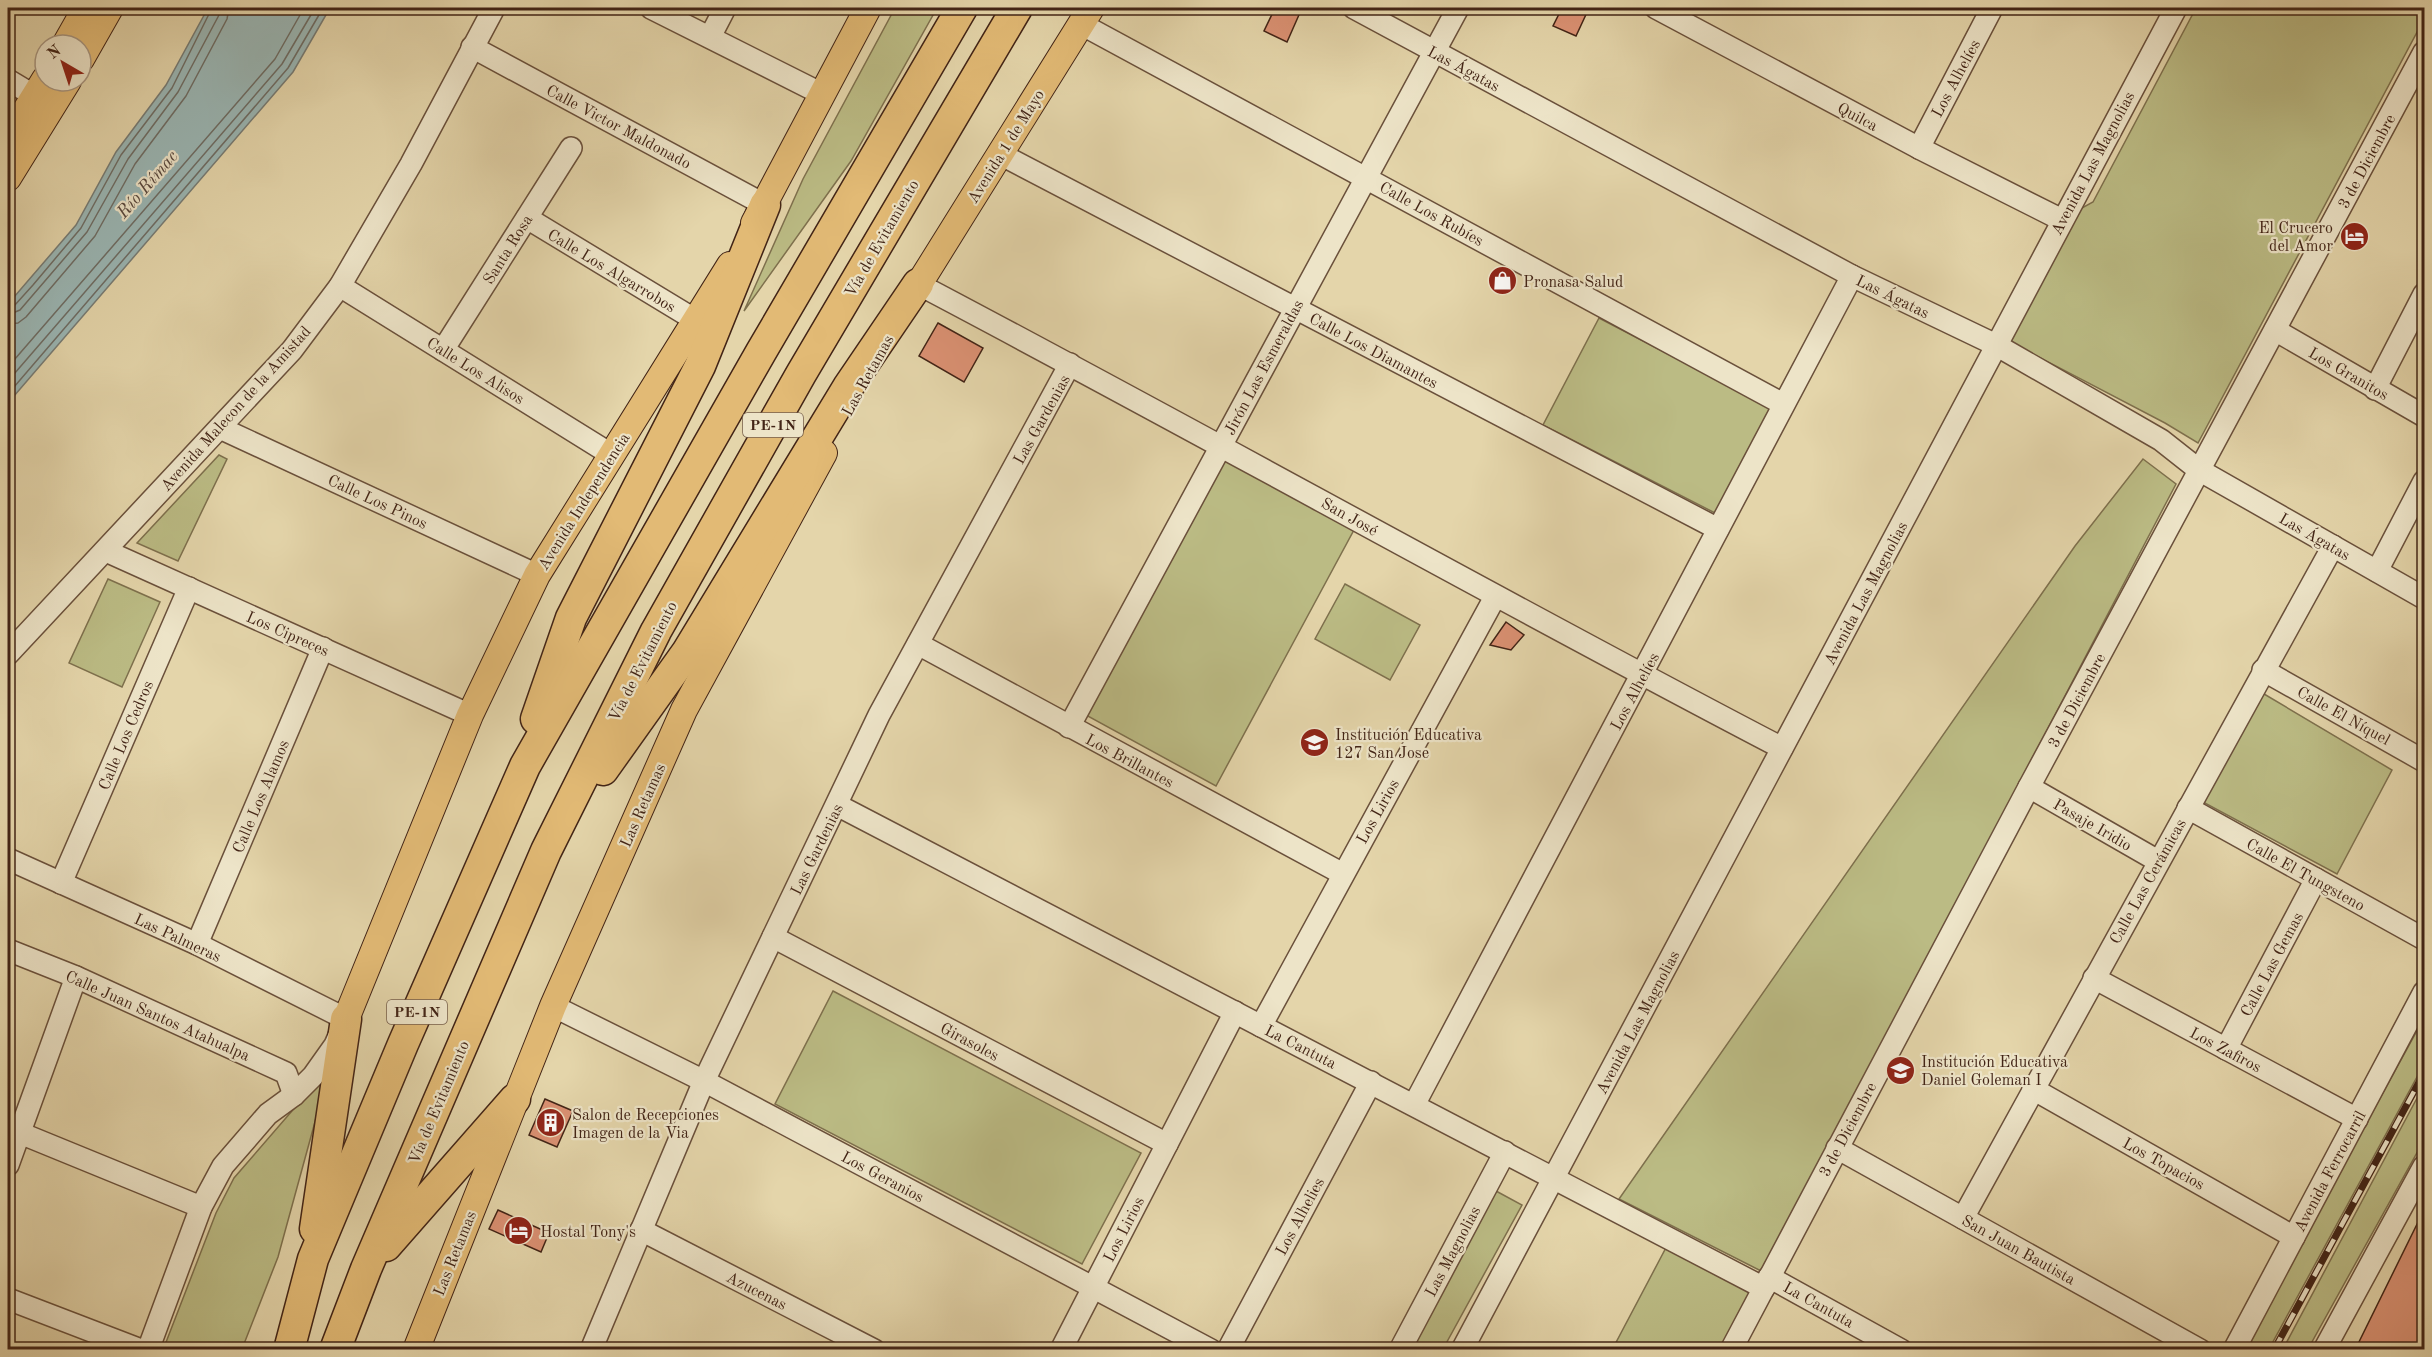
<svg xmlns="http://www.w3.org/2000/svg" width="2432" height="1357" font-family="'Old Standard TT',serif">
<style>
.green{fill:#bbbb84;stroke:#7e704d;stroke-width:1.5}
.water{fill:#9ab6b4;stroke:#777c75;stroke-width:1.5}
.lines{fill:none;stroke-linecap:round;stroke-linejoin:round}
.shore{stroke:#6e6d65;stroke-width:1.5}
.building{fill:#db9173;stroke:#422416;stroke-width:1.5}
.minor-casing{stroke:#6a503b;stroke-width:24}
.major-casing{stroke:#422416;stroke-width:28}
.highway-casing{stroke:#422416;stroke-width:33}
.minor{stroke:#ede4c8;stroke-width:21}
.major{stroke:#e2ba75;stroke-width:26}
.highway{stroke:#e2ba75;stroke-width:30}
.rail-casing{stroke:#422416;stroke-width:7}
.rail{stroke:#ede4c8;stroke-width:4.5;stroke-dasharray:14;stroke-linecap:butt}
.labels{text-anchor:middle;stroke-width:4.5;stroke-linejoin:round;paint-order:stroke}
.shield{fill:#ede4c8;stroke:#755e4b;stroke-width:1.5}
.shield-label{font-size:15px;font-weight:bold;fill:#422416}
.street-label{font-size:16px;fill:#422416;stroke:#ede4c8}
.poi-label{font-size:16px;fill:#422416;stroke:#ede4c8;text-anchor:start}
.water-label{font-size:18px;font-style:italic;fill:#58483e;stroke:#ede4c8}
</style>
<rect width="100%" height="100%" fill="#e4d5aa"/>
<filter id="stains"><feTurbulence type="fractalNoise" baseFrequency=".00333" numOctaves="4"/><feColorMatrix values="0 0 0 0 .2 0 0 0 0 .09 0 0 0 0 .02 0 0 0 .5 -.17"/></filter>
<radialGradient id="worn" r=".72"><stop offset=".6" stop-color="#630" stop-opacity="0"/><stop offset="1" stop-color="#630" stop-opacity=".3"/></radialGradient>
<g class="green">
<path d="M895,8h42l-86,153 -107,150 59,-132z"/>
<path d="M2196,8h228v11l-226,424 -33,-20 -155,-81 70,-133 13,-7z"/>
<path d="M1599,318l173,90 -55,106 -174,-89z"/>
<path d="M219,455l8,4 -49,102 -41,-18z"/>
<path d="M2143,459l33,25 -413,788 -144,-73 456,-653z"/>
<path d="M1224,460l131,68 -139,258 -132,-72z"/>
<path d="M108,579l52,23 -38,85 -53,-24z"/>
<path d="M1345,584l75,41 -30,55 -75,-41z"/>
<path d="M2259,691l133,79 -55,104 -136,-73z"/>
<path d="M833,991l308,162 -59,111 -307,-160z"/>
<path d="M2424,1018v46l-155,285 -27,1z"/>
<path d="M330,1067l-52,190 -36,92 -79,1 53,-137 18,-35z"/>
<path d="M2424,1085v55l-116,209h-25z"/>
<path d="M1496,1191l26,14 -79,144 -33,1z"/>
<path d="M1669,1242l85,44 -34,63 -108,1z"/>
</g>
<path class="water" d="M208,8h122l-37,64 -285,331v-99l68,-79 40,-73 50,-67z"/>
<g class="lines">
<g class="shore">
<path d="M8,308l6,-2 19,-21 48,-57 40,-73 51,-67 40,-80"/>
<path d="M8,315l12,-5 67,-78 41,-73 50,-67 41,-77 1,-7"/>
<path d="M8,324l10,-1 8,-6 69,-81 40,-72 51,-68 41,-77 2,-11"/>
<path d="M8,367l267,-308 29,-51"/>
<path d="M8,381l274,-317 33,-56"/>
<path d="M8,394l280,-326 35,-60"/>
</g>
</g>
<g class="building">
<path d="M1275,8h27l-15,34 -23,-11z"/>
<path d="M1562,8h27l-13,28 -23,-10z"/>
<path d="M938,323l45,25 -19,34 -45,-26z"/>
<path d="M1506,622l18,13 -13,15 -21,-5z"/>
<path d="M545,1099l28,12 -16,36 -28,-12z"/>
<path d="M498,1210l51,23 -8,19 -52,-23z"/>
<path d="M2424,1210v129l-5,11h-64z"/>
</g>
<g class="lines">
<defs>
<g id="minor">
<path d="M651,8l171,86"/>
<path d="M1354,8l498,268 144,69 165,95 38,30 225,128"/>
<path d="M1656,8l263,140 143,72"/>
<path d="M1081,24l702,380"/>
<path d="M710,37l15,-29"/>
<path d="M472,47l293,158"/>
<path d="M8,80l40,24"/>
<path d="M1919,148l73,-140"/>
<path d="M1000,154l718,375"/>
<path d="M527,218l170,103"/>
<path d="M918,284c289,152 574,313 864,464"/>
<path d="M340,286l272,169"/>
<path d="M2275,330l149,86"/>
<path d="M443,350l128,-202"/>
<path d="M2375,389l49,-95"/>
<path d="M220,428l317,147"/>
<path d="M106,551l364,164"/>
<path d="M2377,571l47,-90"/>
<path d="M918,644l425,230"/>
<path d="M8,654l284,-304 48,-64 71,-122 83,-156"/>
<path d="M2263,670l161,91"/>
<path d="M1069,727l389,-719"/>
<path d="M2029,787l129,74"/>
<path d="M837,805l927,483"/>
<path d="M2188,808l236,131"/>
<path d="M8,859l189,85 149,75 -11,26 -22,31 -19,19 -26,19 -45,52 -22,41 -53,143"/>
<path d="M61,883l128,-295"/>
<path d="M773,937l394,207"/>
<path d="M197,944l126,-296"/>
<path d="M8,950l68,27 210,96 8,22"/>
<path d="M2094,978l263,141"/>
<path d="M553,1006l151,75 507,269"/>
<path d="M1261,1026l234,-429"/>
<path d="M2226,1049l90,-170"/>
<path d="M2033,1089l261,148"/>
<path d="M1414,1105l438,-829"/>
<path d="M20,1133l181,74"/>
<path d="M1837,1148l363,202"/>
<path d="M8,1165l68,-188"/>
<path d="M1963,1218l370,-672"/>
<path d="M641,1230l233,120"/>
<path d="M1769,1277l132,73"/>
<path d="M8,1299l133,51"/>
<path d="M591,1350l113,-269 175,-366 191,-351"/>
<path d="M1061,1350l174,-338"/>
<path d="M1228,1350l143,-268"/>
<path d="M1400,1350l105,-198"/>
<path d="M1462,1350l714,-1342"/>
<path d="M1731,1350l298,-563 395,-735"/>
<path d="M2234,1350l190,-358"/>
<path d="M2324,1350l100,-184"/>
</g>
<g id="major">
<path d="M65,45l21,-37"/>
<path d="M81,59l29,-51"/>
<path d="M8,139l37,-60"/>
<path d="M8,178l60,-97"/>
<path d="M754,223l114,-215"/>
<path d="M909,300l182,-292"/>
<path d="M346,1019l124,-304 67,-140 193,-310"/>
<path d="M416,1350l137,-344 131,-296 140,-257"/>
</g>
<g id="highway">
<path d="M536,719l35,-101 129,-252 65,-161"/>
<path d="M603,770l84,-118 161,-265 70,-103"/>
<path d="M315,1229l31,-210"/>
<path d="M386,1246l129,-147"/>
<path d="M289,1350l24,-91 90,-215 122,-278 236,-414 201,-344"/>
<path d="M335,1350l31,-81 180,-418 110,-220 145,-257 216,-366"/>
</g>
</defs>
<use href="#minor" class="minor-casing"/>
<use href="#major" class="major-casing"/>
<use href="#highway" class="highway-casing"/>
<use href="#minor" class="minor"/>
<use href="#major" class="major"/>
<use href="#highway" class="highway"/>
<defs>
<path id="rail" d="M2274,1350l150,-277"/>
</defs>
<use href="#rail" class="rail-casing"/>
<use href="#rail" class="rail"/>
</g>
<defs>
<symbol id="hotel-disc" viewBox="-11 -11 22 22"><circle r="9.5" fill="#8f2418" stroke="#ede4c8"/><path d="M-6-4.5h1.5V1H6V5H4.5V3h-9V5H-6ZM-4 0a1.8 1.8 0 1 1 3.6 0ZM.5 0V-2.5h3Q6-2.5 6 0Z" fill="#fff"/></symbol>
<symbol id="shop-disc" viewBox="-11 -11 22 22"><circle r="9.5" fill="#8f2418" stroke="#ede4c8"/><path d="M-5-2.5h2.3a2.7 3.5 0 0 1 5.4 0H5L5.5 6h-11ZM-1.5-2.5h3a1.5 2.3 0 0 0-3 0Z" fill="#fff"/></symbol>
<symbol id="school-disc" viewBox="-11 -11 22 22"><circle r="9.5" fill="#8f2418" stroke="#ede4c8"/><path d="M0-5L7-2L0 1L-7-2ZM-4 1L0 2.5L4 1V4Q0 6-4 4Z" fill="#fff"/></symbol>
<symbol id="building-disc" viewBox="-11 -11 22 22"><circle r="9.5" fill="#8f2418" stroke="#ede4c8"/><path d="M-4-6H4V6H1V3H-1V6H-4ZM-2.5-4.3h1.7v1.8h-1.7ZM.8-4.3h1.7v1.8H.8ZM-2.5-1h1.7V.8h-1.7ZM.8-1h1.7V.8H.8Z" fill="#fff"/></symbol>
</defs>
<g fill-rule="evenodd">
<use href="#hotel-disc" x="2338" y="220" width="33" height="33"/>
<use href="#shop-disc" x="1486" y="264" width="33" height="33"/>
<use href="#school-disc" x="1298" y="726" width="33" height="33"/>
<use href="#school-disc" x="1884" y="1054" width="33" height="33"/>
<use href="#building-disc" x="534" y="1106" width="33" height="33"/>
<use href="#hotel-disc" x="502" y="1214" width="33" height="33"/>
</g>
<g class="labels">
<g class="shield">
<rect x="743" y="413" width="60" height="24" rx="4.5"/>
<rect x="387" y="1000" width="60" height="24" rx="4.5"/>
</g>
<g class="shield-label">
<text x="773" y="430">PE-1N</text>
<text x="417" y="1017">PE-1N</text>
</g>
<g class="street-label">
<text transform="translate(1464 68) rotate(28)" y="6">Las Ágatas</text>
<text transform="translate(1955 78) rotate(-62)" y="6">Los Alhelíes</text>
<text transform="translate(1858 116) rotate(28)" y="6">Quilca</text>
<text transform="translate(619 126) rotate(28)" y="6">Calle Victor Maldonado</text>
<text transform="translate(1005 146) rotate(-58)" y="6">Avenida 1 de Mayo</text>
<text transform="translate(2366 161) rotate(-62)" y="6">3 de Diciembre</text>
<text transform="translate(2092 163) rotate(-62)" y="6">Avenida Las Magnolias</text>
<text transform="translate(1432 213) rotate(29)" y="6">Calle Los Rubíes</text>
<text transform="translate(881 238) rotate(-60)" y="6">Vía de Evitamiento</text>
<text transform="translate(507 249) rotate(-58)" y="6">Santa Rosa</text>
<text transform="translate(612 270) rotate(31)" y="6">Calle Los Algarrobos</text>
<text transform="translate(1893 296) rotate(26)" y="6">Las Ágatas</text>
<text transform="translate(1374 350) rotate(28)" y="6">Calle Los Diamantes</text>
<text transform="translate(1263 367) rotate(-62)" y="6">Jirón Las Esmeraldas</text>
<text transform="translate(476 370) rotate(32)" y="6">Calle Los Alisos</text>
<text transform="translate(2349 373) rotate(30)" y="6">Los Granitos</text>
<text transform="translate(867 375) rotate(-61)" y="6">Las Retamas</text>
<text transform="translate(235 408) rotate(-48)" y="6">Avenida Malecon de la Amistad</text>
<text transform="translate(1041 419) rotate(-61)" y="6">Las Gardenias</text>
<text transform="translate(378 501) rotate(25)" y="6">Calle Los Pinos</text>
<text transform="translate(583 501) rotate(-58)" y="6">Avenida Independencia</text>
<text transform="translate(1350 516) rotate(29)" y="6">San José</text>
<text transform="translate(2315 536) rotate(30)" y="6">Las Ágatas</text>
<text transform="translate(1865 593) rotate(-62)" y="6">Avenida Las Magnolias</text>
<text transform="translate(288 633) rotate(24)" y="6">Los Cipreces</text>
<text transform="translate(642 661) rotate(-63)" y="6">Vía de Evitamiento</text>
<text transform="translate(1634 691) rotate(-62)" y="6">Los Alhelíes</text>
<text transform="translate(2076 700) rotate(-62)" y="6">3 de Diciembre</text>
<text transform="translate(2344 715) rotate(29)" y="6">Calle El Níquel</text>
<text transform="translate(125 735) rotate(-67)" y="6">Calle Los Cedros</text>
<text transform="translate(1130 760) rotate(28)" y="6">Los Brillantes</text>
<text transform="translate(260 796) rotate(-67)" y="6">Calle Los Alamos</text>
<text transform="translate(642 805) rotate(-66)" y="6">Las Retamas</text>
<text transform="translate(1377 811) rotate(-61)" y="6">Los Lirios</text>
<text transform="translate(2093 824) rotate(30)" y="6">Pasaje Iridio</text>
<text transform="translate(816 849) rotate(-64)" y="6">Las Gardenias</text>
<text transform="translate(2306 874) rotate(29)" y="6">Calle El Tungsteno</text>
<text transform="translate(2147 881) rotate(-61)" y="6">Calle Las Cerámicas</text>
<text transform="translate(178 937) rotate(25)" y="6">Las Palmeras</text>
<text transform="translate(2271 964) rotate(-62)" y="6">Calle Las Gemas</text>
<text transform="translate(158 1015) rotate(24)" y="6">Calle Juan Santos Atahualpa</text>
<text transform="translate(1637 1022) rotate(-62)" y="6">Avenida Las Magnolias</text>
<text transform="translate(970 1041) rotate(28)" y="6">Girasoles</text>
<text transform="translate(1301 1046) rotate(27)" y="6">La Cantuta</text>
<text transform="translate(2226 1049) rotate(28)" y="6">Los Zafiros</text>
<text transform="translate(438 1102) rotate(-67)" y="6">Vía de Evitamiento</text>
<text transform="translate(1847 1129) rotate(-62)" y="6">3 de Diciembre</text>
<text transform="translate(2164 1163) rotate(29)" y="6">Los Topacios</text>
<text transform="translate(2329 1171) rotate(-62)" y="6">Avenida Ferrocarril</text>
<text transform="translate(883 1176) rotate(28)" y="6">Los Geranios</text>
<text transform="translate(1299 1216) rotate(-62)" y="6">Los Alhelies</text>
<text transform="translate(1123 1229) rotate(-63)" y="6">Los Lirios</text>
<text transform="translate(2019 1249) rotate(29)" y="6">San Juan Bautista</text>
<text transform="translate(1452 1251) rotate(-62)" y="6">Las Magnolias</text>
<text transform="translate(454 1253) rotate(-68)" y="6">Las Retamas</text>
<text transform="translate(757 1290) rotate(27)" y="6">Azucenas</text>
<text transform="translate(1819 1304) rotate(29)" y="6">La Cantuta</text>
</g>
<g class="poi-label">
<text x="2333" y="233" text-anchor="end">El Crucero<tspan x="2333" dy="18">del Amor</tspan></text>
<text x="1523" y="287">Pronasa Salud</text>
<text x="1335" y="740">Institución Educativa<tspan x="1335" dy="18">127 San Jose</tspan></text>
<text x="1921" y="1067">Institución Educativa<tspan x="1921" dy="18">Daniel Goleman I</tspan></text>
<text x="572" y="1120">Salon de Recepciones<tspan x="572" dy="18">Imagen de la Via</tspan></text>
<text x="540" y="1237">Hostal Tony's</text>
</g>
<g class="water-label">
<text transform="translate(147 184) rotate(-49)" y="6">Río Rímac</text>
</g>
</g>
<rect width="2432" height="1357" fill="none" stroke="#e4d5aa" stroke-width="30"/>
<rect x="9" y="9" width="2414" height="1339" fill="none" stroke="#422416" stroke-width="3"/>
<rect x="15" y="15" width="2402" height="1327" fill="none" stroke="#422416" stroke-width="1.5"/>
<g transform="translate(63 63) rotate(321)"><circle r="28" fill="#ede4c8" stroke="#a99781" stroke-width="1.5"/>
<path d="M0-4.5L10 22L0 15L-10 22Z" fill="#8f2418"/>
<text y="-9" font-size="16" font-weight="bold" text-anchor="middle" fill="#422416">N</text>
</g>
<rect width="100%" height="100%" filter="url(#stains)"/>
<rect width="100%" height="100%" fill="url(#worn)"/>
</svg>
